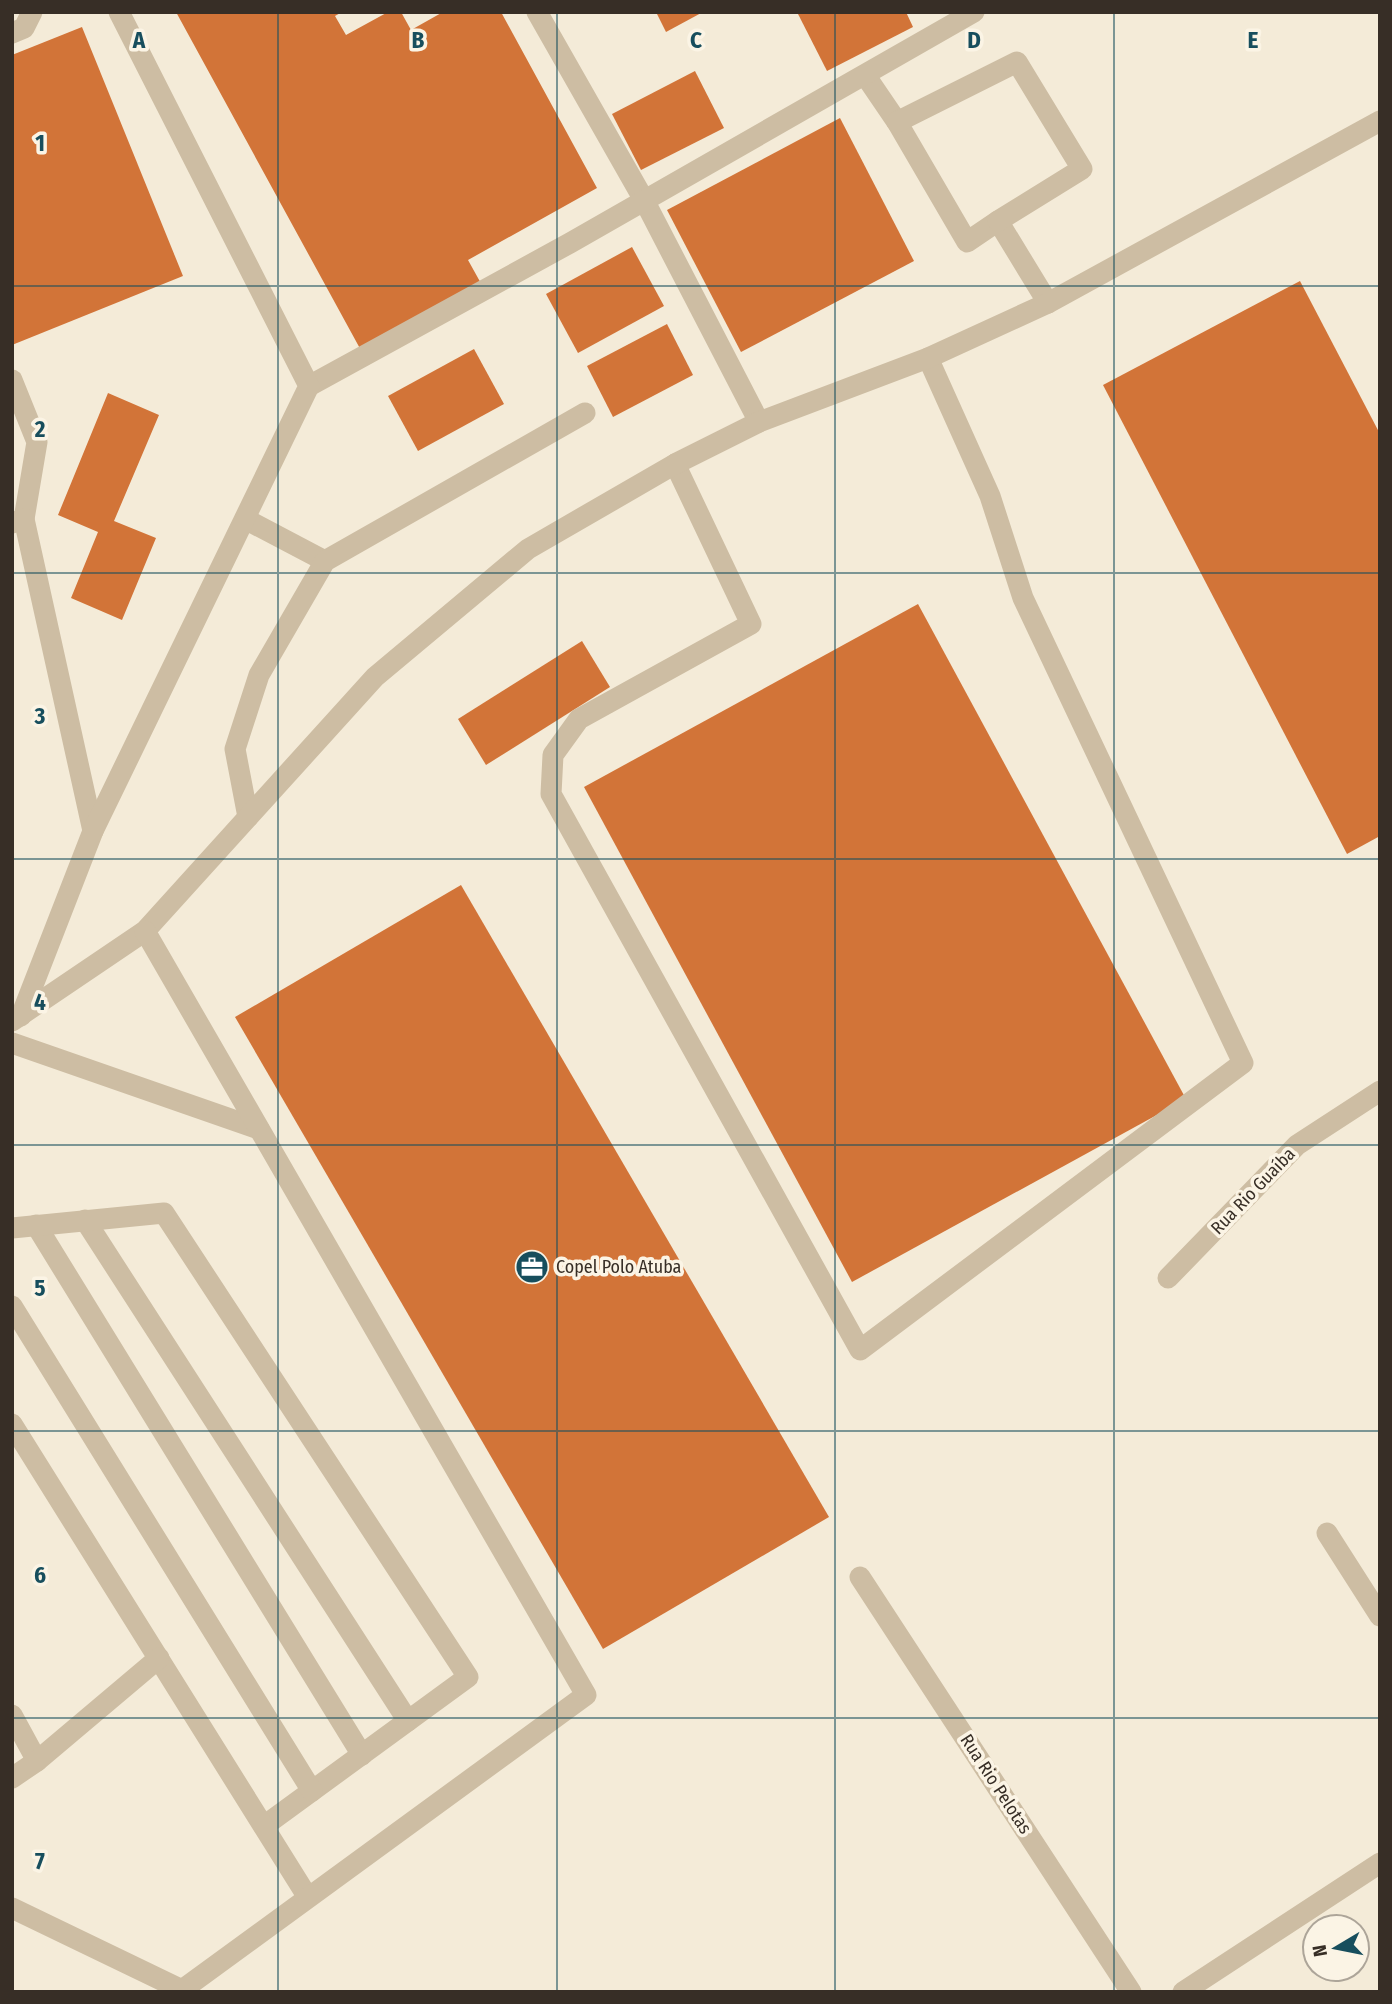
<svg xmlns="http://www.w3.org/2000/svg" width="1392" height="2004" font-family="'Fira Sans Condensed',sans-serif">
<style>
.building{fill:#d27438}
.lines{fill:none;stroke-linecap:round;stroke-linejoin:round}
.minor{stroke:#cdbda3;stroke-width:21}
.grid{fill:none;stroke:#174e5d;stroke-width:2;stroke-opacity:0.55}
.labels{text-anchor:middle;stroke-width:7;stroke-linejoin:round;paint-order:stroke}
.street-label{font-size:18px;fill:#372e26;stroke:#fbf4e5}
.poi-label{font-size:18px;fill:#372e26;stroke:#fbf4e5;text-anchor:start}
.grid-label{font-size:23px;text-anchor:middle;font-weight:bold;fill:#174e5d;stroke:#fbf4e5;stroke-width:7;stroke-linejoin:round;paint-order:stroke}
</style>
<rect width="100%" height="100%" fill="#f4ebd8"/>
<g class="building">
<path d="M176,12h166l-7,4 11,19 42,-23h13l10,18 32,-18h58l96,176 -129,72 15,27 -120,67z"/>
<path d="M656,12h47l-37,20z"/>
<path d="M797,12h109l7,15 -86,44z"/>
<path d="M82,27l101,249 -171,69v-290z"/>
<path d="M695,71l29,57 -83,42 -29,-56z"/>
<path d="M840,118l74,143 -173,91 -74,-142z"/>
<path d="M632,247l32,59 -86,47 -32,-59z"/>
<path d="M1300,281l80,153v402l-33,18 -244,-469z"/>
<path d="M667,324l26,51 -80,42 -26,-51z"/>
<path d="M474,349l30,55 -86,47 -30,-55z"/>
<path d="M108,393l51,22 -45,106 42,17 -34,82 -51,-22 27,-66 -40,-17z"/>
<path d="M918,604l268,495 -334,183 -268,-495z"/>
<path d="M582,641l28,46 -124,78 -28,-46z"/>
<path d="M461,885l368,632 -226,132 -368,-632z"/>
</g>
<g class="lines">
<g class="minor">
<path d="M537,12l107,188 115,222"/>
<path d="M12,33l12,-5 8,-16"/>
<path d="M865,75l32,47 70,120 31,-21 50,82"/>
<path d="M897,122l120,-60 65,107 -84,52"/>
<path d="M12,380l25,62 -13,77"/>
<path d="M309,386l261,-143 404,-231"/>
<path d="M675,464l76,160 -172,95 -26,36 -2,39 309,556 383,-287 -220,-465 -33,-102 -62,-138"/>
<path d="M245,519l80,42"/>
<path d="M12,523l12,-4 69,312"/>
<path d="M248,817l-13,-68 24,-74 66,-114 260,-148"/>
<path d="M21,1016l72,-185 216,-445 -190,-374"/>
<path d="M12,1021l133,-90 230,-254 153,-128 147,-85 84,-42 169,-64 120,-55 332,-182"/>
<path d="M12,1043l247,86"/>
<path d="M85,1220l323,501"/>
<path d="M36,1225l326,530"/>
<path d="M12,1228l152,-15 304,464 -204,149"/>
<path d="M1168,1278l129,-133 83,-54"/>
<path d="M12,1306l300,485"/>
<path d="M12,1424l295,472"/>
<path d="M1327,1533l53,83"/>
<path d="M860,1577l271,415"/>
<path d="M12,1715l25,46"/>
<path d="M12,1778l25,-17 122,-103"/>
<path d="M12,1908l170,82 404,-295 -441,-764"/>
<path d="M1183,1992l197,-129"/>
</g>
</g>
<path class="grid" d="M278,12v1980M557,12v1980M835,12v1980M1114,12v1980M12,286h1368M12,573h1368M12,859h1368M12,1145h1368M12,1431h1368M12,1718h1368"/>
<defs>
<symbol id="office-disc" viewBox="-11 -11 22 22"><circle r="9.5" fill="#174e5d" stroke="#fbf4e5"/><path d="M-6-3h4V-5.5h4V-3h4V5H-6ZM-1-4.5V-3h2v-1.5ZM-6 0V1H6V0Z" fill="#fff"/></symbol>
</defs>
<g fill-rule="evenodd">
<use href="#office-disc" x="513" y="1248" width="38" height="38"/>
</g>
<g class="labels">
<g class="street-label">
<text transform="translate(1253 1191) rotate(-46)" y="6">Rua Rio Guaíba</text>
<text transform="translate(996 1784) rotate(57)" y="6">Rua Rio Pelotas</text>
</g>
<g class="poi-label">
<text x="556" y="1273">Copel Polo Atuba</text>
</g>
</g>
<g class="grid-label">
<text x="139" y="48">A</text>
<text x="418" y="48">B</text>
<text x="696" y="48">C</text>
<text x="974" y="48">D</text>
<text x="1253" y="48">E</text>
<text x="40" y="151">1</text>
<text x="40" y="437">2</text>
<text x="40" y="724">3</text>
<text x="40" y="1010">4</text>
<text x="40" y="1296">5</text>
<text x="40" y="1583">6</text>
<text x="40" y="1869">7</text>
</g>
<rect width="1392" height="2004" fill="none" stroke="#372e26" stroke-width="28"/>
<g transform="translate(1336 1948) rotate(260)"><circle r="33" fill="#fbf4e5" stroke="#ada599" stroke-width="2"/>
<path d="M0-5L12 26L0 18L-12 26Z" fill="#174e5d"/>
<text y="-10" font-size="19" font-weight="bold" text-anchor="middle" fill="#372e26">N</text>
</g>
</svg>
